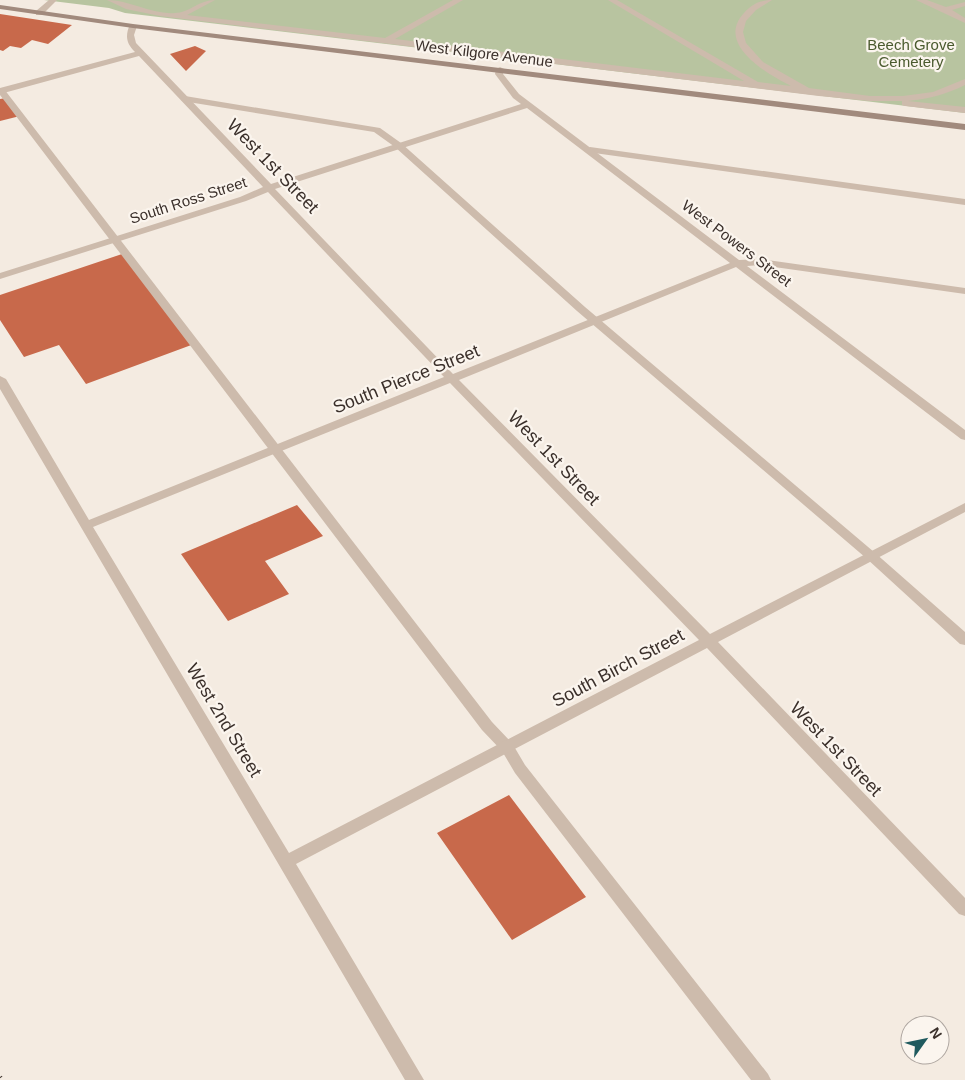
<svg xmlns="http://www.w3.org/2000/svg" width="965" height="1080" viewBox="0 0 965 1080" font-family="Helvetica,sans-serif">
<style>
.green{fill:#b8c4a0}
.building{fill:#c8694b}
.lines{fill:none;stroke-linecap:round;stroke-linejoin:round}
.lane{fill:#cdbbac;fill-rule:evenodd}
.street{fill:#cdbbac;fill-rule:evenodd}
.secondary{fill:#a18a7d;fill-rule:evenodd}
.rail{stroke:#3b302b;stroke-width:4.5;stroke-dasharray:1 4.5;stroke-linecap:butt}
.labels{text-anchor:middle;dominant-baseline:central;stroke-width:4.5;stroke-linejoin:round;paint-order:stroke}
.far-park-label{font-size:15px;fill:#4a5a2e;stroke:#fbf5ee}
.far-street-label{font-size:15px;fill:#3b302b;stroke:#fbf5ee}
.street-label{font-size:18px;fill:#3b302b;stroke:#fbf5ee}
</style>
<rect width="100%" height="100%" fill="#f4ebe1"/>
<path class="green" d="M44,0H965V113L125,13L109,8Z"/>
<path class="building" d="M0,14L72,25L48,44L32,40L21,48L10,46L3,51L0,50Z
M195,46L206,51L186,71L170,54Z
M6,98L20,116L0,121V99Z
M125,253L194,344L86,384L59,345L24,357L0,320V295Z
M297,505L323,536L265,561L289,594L228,621L181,554Z
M509,795L586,897L512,940L437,833Z"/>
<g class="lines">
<path class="lane" d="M49,0H57L42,15H36V11Z
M107,0C130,0 152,15 175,13C189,13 199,0 215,0L187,15L385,38L453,0H463L395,39L744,81L608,0H617L758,82L791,86C767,74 715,44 744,13C752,4 760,0 772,0L756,10L746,21L743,32L746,43L763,62L809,88L870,96H903L933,92L965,79V85C947,94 928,99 908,101L965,107V113L905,106L902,105V101H870L819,96L160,16L126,9Z
M916,0H927L946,7L965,2V6L952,10L965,18V23Z
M0,89H4L492,722L512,743L525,765L768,1074L771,1080H751L515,773L502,751L482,730L0,95Z
M185,96L380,128L401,143L585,307L874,552L965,632V645L960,644L866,558L577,311L395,147L374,132L182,101L181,99Z
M590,147L965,199V205L587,152L586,150Z"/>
<path class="street" d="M130,24L137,26L134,35L136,43L271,184L521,104L513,98L495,74L496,69L500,67L504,69L503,74L519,94L739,260L761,259L965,288V294L761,265L747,266L965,430V440L961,439L736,267L459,380L710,634L965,503V512L718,642L965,898V916L959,914L707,648L296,864L424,1080H405L0,389V376L6,379L89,520L444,377L268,192L246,201L0,279V273L240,197L263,187L139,56L0,94V88L135,52C126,43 125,36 130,24ZM527,108L730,263L453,374L275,189ZM450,383L699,640L289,853L93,527Z"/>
<path class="secondary" d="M0,5L133,24L965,124V130L133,28L0,9Z"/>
<path class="rail" d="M0,1077L2,1080"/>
</g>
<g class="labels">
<g class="far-park-label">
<text x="911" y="44">Beech Grove<tspan x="911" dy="17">Cemetery</tspan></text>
</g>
<g class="far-street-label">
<text transform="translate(484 53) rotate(7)">West Kilgore Avenue</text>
<text transform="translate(188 200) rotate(-18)">South Ross Street</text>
<text transform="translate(737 243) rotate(37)">West Powers Street</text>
</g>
<g class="street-label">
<text transform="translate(273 166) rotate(46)">West 1st Street</text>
<text transform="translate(406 379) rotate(-22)">South Pierce Street</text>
<text transform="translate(554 458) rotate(46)">West 1st Street</text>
<text transform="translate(618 668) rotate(-28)">South Birch Street</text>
<text transform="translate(224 720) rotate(59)">West 2nd Street</text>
<text transform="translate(836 749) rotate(46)">West 1st Street</text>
</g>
</g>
<g transform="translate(925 1040) rotate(57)"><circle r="24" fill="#fbf5ee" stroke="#aea6a0"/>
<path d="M0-4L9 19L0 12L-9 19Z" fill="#1f5a5e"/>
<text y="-8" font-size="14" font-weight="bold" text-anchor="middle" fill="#3b302b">N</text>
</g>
</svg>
